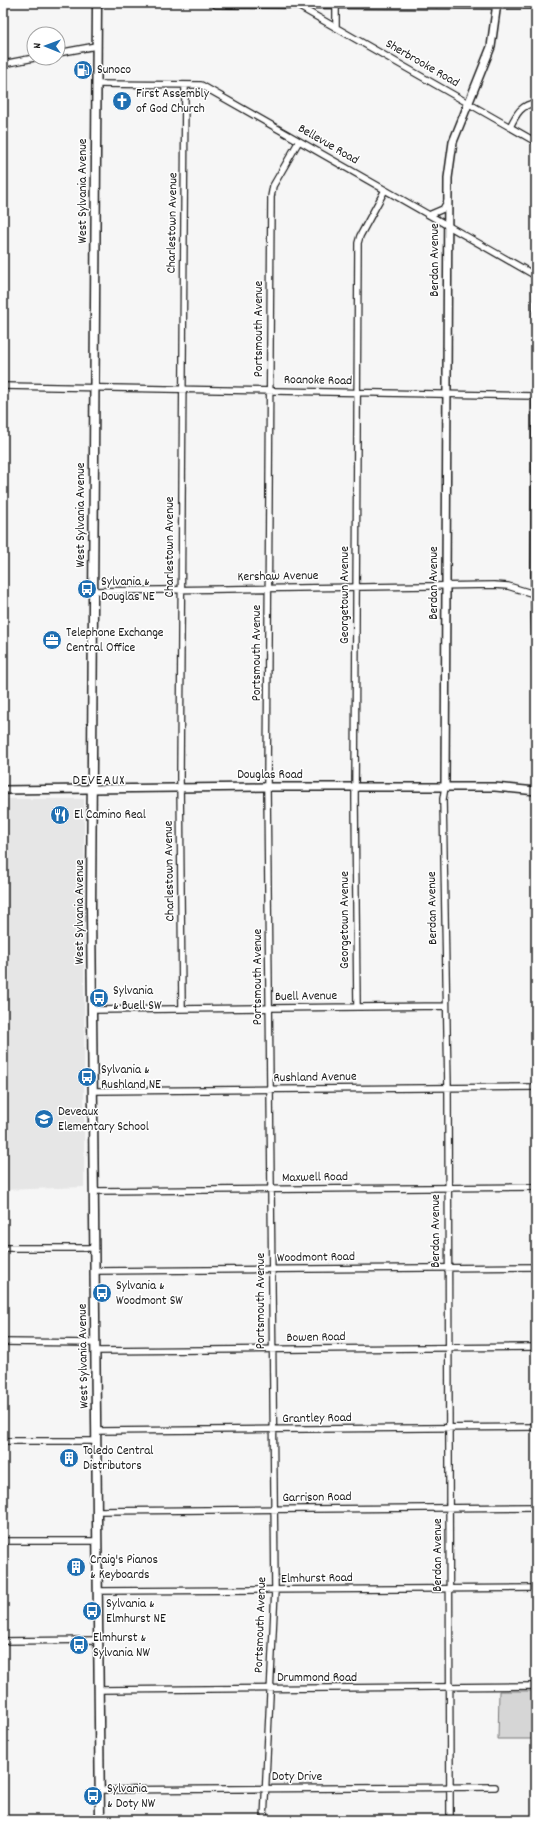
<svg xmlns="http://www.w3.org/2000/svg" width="539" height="1823" viewBox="0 0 539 1823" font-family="Dekko,sans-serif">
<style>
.built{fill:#e6e6e6}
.green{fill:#d6d6d6;stroke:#797979}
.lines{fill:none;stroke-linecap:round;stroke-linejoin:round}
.minor-casing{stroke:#1c1c1c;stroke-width:8}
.tertiary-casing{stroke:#1c1c1c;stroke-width:10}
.secondary-casing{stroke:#1c1c1c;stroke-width:11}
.minor{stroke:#fff;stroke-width:5.5}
.tertiary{stroke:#fff;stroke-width:7}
.secondary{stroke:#fff;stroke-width:8}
.labels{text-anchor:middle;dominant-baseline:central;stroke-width:3;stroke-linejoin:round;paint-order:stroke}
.street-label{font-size:13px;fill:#1c1c1c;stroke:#fff}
.poi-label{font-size:13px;fill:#1c1c1c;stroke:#fff;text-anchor:start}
.neighbourhood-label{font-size:14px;letter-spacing:1px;fill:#1c1c1c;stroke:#fff}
</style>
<rect width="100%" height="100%" fill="#f6f6f6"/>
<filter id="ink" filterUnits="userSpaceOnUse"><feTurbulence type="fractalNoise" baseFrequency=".025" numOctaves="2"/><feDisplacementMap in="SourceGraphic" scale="8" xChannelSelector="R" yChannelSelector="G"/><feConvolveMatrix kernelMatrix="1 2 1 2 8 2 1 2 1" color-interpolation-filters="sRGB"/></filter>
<g filter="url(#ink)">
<path class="built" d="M3,799H84V1187L3,1190Z"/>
<path class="green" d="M499,1691H536V1739H498Z"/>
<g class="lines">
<g class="minor-casing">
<path id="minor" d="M216,5L536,6
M298,6L536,142
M336,28V3
M58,53L96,46
M3,64L34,58
M96,84L201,85L536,276
M510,127C516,115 521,104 536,103
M429,215L443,209L447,202
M536,276L534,599L536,670
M3,386L536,396
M93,591L494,585L508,586L534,594
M445,787L443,799L448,1088L450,1820
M357,1007L355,799L358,243L360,236L385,190
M182,1009L180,776L185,85
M93,1010L446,1006
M94,1091L536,1087
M95,1191L536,1187
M3,1248H95
M96,1271L536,1267
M3,1342L96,1343
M96,1351L536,1347
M97,1431L536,1427
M3,1441H97
M98,1511L536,1507
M3,1541H98
M98,1591L536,1588
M3,1641L99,1640
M99,1690L536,1686
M100,1790L495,1787
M264,1820L275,1590L267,787L271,197L273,186L299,141"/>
</g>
<g class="tertiary-casing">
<path id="tertiary" d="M445,787L448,178L453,142L491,47L497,3
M3,790L267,787H495L536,791"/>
</g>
<g class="secondary-casing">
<path id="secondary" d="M97,3L91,910L100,1820"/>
</g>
<use href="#minor" class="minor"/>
<use href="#tertiary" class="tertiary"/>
<use href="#secondary" class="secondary"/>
</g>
</g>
<defs>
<g id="fuel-disc" transform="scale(1)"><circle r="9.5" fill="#1f6fb2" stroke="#fff"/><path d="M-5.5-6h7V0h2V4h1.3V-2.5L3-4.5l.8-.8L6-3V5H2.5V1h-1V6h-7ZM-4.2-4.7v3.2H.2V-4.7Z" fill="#fff"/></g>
<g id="church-disc" transform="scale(1)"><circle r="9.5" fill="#1f6fb2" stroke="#fff"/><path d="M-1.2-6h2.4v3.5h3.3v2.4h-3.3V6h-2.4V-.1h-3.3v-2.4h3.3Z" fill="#fff"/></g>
<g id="bus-disc" transform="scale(1)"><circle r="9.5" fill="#1f6fb2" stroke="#fff"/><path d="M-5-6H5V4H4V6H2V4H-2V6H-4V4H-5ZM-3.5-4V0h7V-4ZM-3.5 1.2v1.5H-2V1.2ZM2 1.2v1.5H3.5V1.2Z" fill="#fff"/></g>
<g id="office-disc" transform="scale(1)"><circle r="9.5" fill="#1f6fb2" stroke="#fff"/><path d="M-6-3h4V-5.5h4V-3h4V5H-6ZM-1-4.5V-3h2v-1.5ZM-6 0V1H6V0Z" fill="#fff"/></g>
<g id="restaurant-disc" transform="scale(1)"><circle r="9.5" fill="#1f6fb2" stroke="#fff"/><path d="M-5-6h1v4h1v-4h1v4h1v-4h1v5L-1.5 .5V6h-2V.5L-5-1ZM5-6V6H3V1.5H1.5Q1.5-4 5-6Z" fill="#fff"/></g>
<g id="school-disc" transform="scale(1)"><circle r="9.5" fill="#1f6fb2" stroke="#fff"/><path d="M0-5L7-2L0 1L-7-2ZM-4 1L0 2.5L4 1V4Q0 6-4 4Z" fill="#fff"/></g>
<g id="building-disc" transform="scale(1)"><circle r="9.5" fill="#1f6fb2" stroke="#fff"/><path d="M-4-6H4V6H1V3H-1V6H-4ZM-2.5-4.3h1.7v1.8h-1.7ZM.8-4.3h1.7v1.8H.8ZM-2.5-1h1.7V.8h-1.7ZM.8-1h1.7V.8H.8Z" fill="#fff"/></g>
</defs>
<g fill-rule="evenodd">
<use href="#fuel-disc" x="83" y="70"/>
<use href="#church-disc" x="122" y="101"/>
<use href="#bus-disc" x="87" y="589"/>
<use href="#office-disc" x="52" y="640"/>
<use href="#restaurant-disc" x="60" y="815"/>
<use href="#bus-disc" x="99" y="998"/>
<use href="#bus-disc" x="87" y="1077"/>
<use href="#school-disc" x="44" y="1119"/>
<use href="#bus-disc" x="102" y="1293"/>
<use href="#building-disc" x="69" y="1458"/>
<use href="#building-disc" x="76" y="1567"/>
<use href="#bus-disc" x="92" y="1611"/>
<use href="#bus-disc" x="79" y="1645"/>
<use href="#bus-disc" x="93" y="1796"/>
</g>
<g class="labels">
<g class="street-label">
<text transform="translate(422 64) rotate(30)">Sherbrooke Road</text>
<text transform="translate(328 145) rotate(30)">Bellevue Road</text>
<text transform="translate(83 191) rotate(-90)">West Sylvania Avenue</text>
<text transform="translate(173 223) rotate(-89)">Charlestown Avenue</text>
<text transform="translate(435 260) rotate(-90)">Berdan Avenue</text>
<text transform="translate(259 329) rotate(-90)">Portsmouth Avenue</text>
<text transform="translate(318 381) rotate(1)">Roanoke Road</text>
<text transform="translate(81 515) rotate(-90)">West Sylvania Avenue</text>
<text transform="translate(170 547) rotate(-90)">Charlestown Avenue</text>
<text transform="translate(278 577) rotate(-1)">Kershaw Avenue</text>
<text transform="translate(434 583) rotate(-90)">Berdan Avenue</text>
<text transform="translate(345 595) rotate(-90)">Georgetown Avenue</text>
<text transform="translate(257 653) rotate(-90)">Portsmouth Avenue</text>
<text x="270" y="775">Douglas Road</text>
<text transform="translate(170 871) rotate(-91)">Charlestown Avenue</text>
<text transform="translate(433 908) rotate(-91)">Berdan Avenue</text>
<text transform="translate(80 912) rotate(-90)">West Sylvania Avenue</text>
<text transform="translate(345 920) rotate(-90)">Georgetown Avenue</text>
<text transform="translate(258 977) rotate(-90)">Portsmouth Avenue</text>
<text transform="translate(306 997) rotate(-1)">Buell Avenue</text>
<text transform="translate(315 1078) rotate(-1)">Rushland Avenue</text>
<text transform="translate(315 1178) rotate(-1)">Maxwell Road</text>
<text transform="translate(436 1231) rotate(-90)">Berdan Avenue</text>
<text transform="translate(316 1258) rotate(-1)">Woodmont Road</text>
<text transform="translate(261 1301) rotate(-90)">Portsmouth Avenue</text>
<text transform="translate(316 1338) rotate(-1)">Bowen Road</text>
<text transform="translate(84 1356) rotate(-91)">West Sylvania Avenue</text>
<text transform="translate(317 1419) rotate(-1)">Grantley Road</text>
<text transform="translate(317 1498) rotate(-1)">Garrison Road</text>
<text transform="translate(438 1555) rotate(-90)">Berdan Avenue</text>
<text transform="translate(317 1579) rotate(-1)">Elmhurst Road</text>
<text transform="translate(261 1625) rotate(-88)">Portsmouth Avenue</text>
<text x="317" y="1678">Drummond Road</text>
<text x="297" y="1777">Doty Drive</text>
</g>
<g class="poi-label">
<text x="97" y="70">Sunoco</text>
<text x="136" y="94">First Assembly<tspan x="136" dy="15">of God Church</tspan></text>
<text x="101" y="582">Sylvania &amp;<tspan x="101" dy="15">Douglas NE</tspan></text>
<text x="66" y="633">Telephone Exchange<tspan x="66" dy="15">Central Office</tspan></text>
<text x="74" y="815">El Camino Real</text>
<text x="113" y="991">Sylvania<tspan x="113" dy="15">&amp; Buell SW</tspan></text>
<text x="101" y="1070">Sylvania &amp;<tspan x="101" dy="15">Rushland NE</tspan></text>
<text x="58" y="1112">Deveaux<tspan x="58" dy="15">Elementary School</tspan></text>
<text x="116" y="1286">Sylvania &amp;<tspan x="116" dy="15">Woodmont SW</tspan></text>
<text x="83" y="1451">Toledo Central<tspan x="83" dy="15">Distributors</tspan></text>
<text x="90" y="1560">Craig's Pianos<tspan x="90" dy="15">&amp; Keyboards</tspan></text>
<text x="106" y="1604">Sylvania &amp;<tspan x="106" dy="15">Elmhurst NE</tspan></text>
<text x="93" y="1638">Elmhurst &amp;<tspan x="93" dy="15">Sylvania NW</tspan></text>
<text x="107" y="1789">Sylvania<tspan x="107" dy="15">&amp; Doty NW</tspan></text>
</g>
<g class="neighbourhood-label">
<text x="99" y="781">DEVEAUX</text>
</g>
</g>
<rect width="539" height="1823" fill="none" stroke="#fff" stroke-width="16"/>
<rect x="8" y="8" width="523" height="1807" fill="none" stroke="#1c1c1c" stroke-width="1.5" filter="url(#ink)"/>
<g transform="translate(46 46) rotate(271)"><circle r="19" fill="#ffffff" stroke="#a4a4a4"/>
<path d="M0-3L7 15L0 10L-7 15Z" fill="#1f6fb2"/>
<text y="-6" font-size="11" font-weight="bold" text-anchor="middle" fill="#1c1c1c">N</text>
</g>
</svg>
